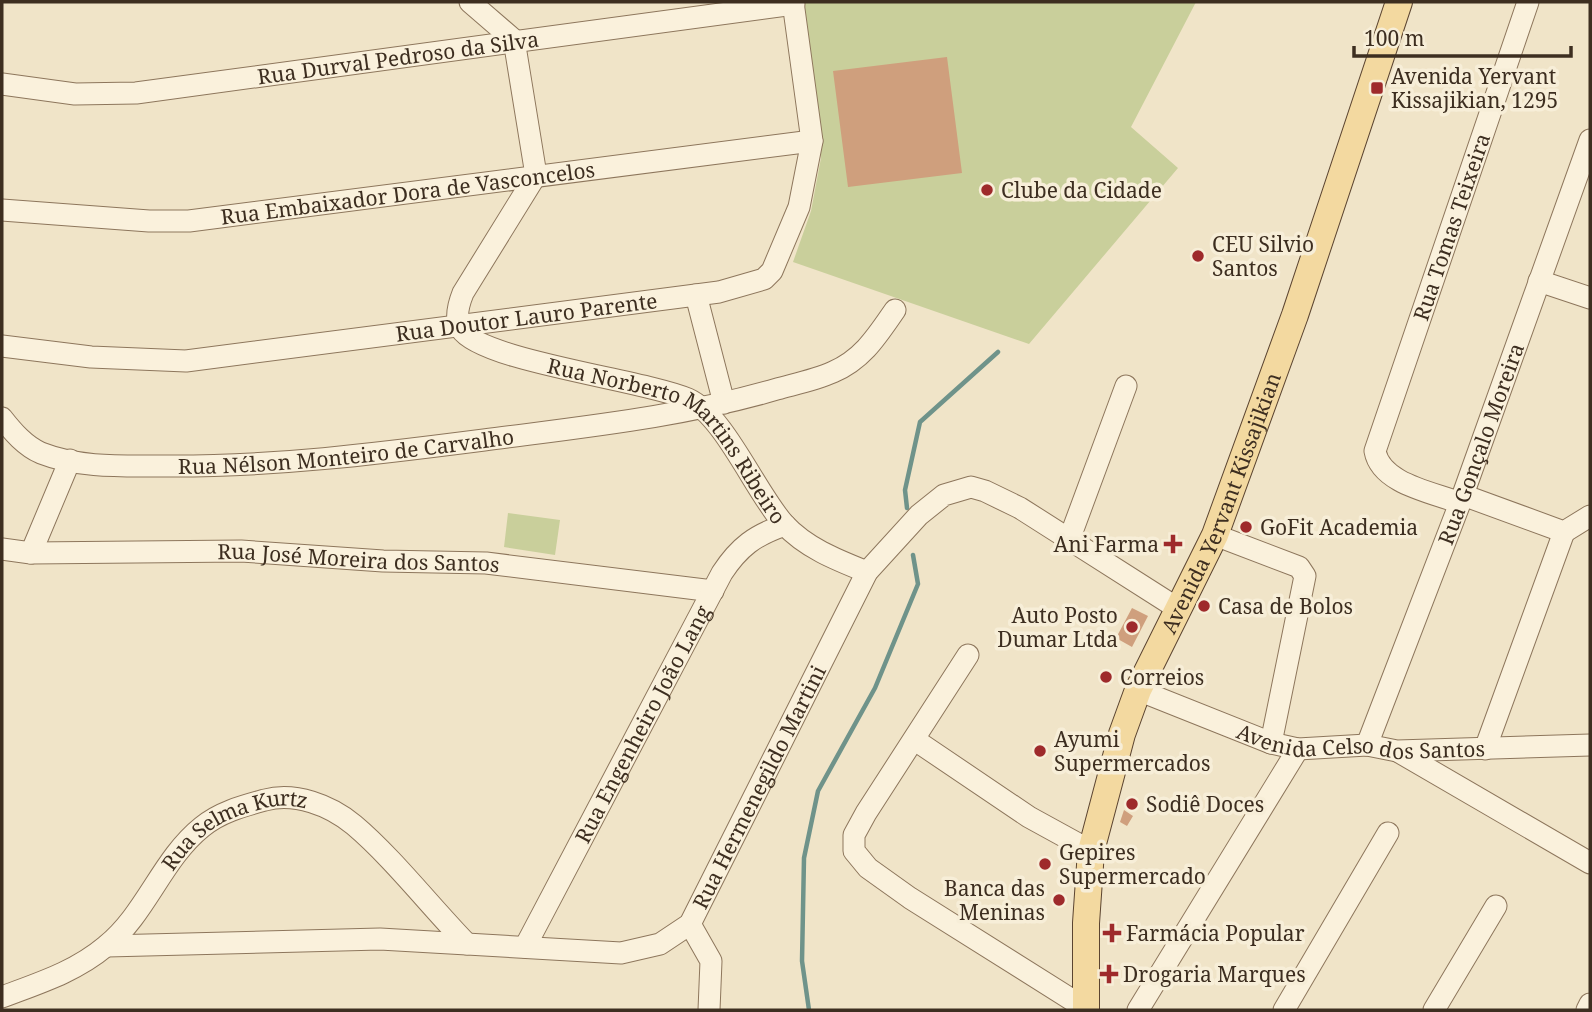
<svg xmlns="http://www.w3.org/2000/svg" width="1592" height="1012" viewBox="0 0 1592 1012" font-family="'Noto Serif',serif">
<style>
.green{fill:#c9cf9b}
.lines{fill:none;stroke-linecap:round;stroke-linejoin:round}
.stream{stroke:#6f938a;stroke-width:4.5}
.building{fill:#cf9f7d}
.minor-casing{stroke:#8d765c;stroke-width:23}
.major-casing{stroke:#5b4430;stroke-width:28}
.minor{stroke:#faf1dc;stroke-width:21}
.major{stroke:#f3d9a0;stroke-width:26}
.poi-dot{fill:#9e2a2b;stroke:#f7eed8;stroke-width:2.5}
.labels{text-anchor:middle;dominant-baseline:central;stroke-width:7;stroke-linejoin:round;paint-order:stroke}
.street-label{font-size:21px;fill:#3d2e20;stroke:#f7eed8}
.poi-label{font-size:21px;fill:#3d2e20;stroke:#f7eed8;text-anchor:start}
</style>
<rect width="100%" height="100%" fill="#f0e4c8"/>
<path class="green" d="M800,2H1196L1131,127L1178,168L1029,344L793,262L811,211L821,158Z
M508,513L560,520L555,555L504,547Z"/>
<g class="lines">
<path class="stream" d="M907,508L905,490L920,422L998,352
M809,1010L802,961L804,858L818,791L875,688L918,584L913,555"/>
</g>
<path class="building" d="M947,57L962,173L848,187L833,71Z
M1132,608L1148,616L1132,647L1116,638Z
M1124,810L1133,816L1127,826L1120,822Z"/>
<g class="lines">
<g class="minor-casing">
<g id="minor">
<path id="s1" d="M470,2L514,40L536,175L463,293C459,303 454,318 461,329C481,361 644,380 688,399C724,415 756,493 784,524C806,548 837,560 867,572"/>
<path id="s2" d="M2,84L75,94L136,93L794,4"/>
<path id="s3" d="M2,210L149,221H189L812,141"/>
<path d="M1539,281L1590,298"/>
<path d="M696,295L724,403"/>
<path id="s4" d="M2,346L91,357L186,361L719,292L764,279L772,271L799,207L812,141L793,2"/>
<path id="s5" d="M2,418C13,432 25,446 41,453C79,468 122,466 162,466C273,467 375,454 484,440C582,427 682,417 777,389C795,384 815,380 833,372C863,359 877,336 895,310"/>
<path d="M1463,495L1564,532L1590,516"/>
<path id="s6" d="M1460,503C1432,492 1381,484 1375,451L1528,2"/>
<path d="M1215,535L1299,567L1305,576L1271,743"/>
<path d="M1069,540L1126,386"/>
<path id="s7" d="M2,549L31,553L241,551L383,561L486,563L713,591"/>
<path d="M31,553L70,460"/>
<path d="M968,655L866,813L854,835V851L868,868L910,898L1088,1010"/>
<path id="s8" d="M1138,690L1271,743L1298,749L1367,745L1397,751L1590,745"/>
<path d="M915,740L1029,817L1091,851"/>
<path id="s9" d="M1367,745L1460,503L1590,140"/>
<path d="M1485,749L1564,532"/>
<path d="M1399,752L1590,863"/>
<path d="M690,924L711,961L709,1010"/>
<path id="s10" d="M107,946L380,939L621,953L660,944L690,924L867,572L919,515L944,495L971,487L985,491L1020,508L1177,608"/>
<path id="s11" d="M525,947L722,573C739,547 755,535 785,525"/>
<path id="s12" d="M2,997C39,983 75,972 106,946C146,914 162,859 202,827C220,812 243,806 265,800C295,792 330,805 354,825C392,857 431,907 467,944"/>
<path d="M1138,1010L1298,749"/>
<path d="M1284,1010L1388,833"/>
<path d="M1434,1010L1496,906"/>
<path d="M1587,1010L1590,1004"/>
</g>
</g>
<g class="major-casing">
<g id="major">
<path id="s13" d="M1086,1010V923L1091,851L1122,734L1138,690L1215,535L1295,315L1399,2"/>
</g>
</g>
<use href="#minor" class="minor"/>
<use href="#major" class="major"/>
</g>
<g class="poi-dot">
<rect x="1370" y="81" width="14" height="14" rx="3.5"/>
<circle cx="987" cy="190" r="7"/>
<circle cx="1198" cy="256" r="7"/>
<circle cx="1246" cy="527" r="7"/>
<path d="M1169.5 533.5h7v7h7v7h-7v7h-7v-7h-7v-7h7z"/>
<circle cx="1204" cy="606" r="7"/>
<circle cx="1132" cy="627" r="7"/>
<circle cx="1106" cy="677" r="7"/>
<circle cx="1040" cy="751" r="7"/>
<circle cx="1132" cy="804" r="7"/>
<circle cx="1045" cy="864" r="7"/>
<circle cx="1059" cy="900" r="7"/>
<path d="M1108.5 922.5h7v7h7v7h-7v7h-7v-7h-7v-7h7z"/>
<path d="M1105.5 963.5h7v7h7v7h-7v7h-7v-7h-7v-7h7z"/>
</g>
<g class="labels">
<g class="street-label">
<text stroke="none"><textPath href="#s2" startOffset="399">Rua Durval Pedroso da Silva</textPath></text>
<text stroke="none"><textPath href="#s3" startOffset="408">Rua Embaixador Dora de Vasconcelos</textPath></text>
<text stroke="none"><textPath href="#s6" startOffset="341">Rua Tomas Teixeira</textPath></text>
<text stroke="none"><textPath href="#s4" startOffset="528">Rua Doutor Lauro Parente</textPath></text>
<text stroke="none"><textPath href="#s9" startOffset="322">Rua Gonçalo Moreira</textPath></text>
<text stroke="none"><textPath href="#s1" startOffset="616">Rua Norberto Martins Ribeiro</textPath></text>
<text stroke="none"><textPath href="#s5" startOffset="360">Rua Nélson Monteiro de Carvalho</textPath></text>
<text stroke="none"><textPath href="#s13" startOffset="532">Avenida Yervant Kissajikian</textPath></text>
<text stroke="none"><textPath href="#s7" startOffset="357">Rua José Moreira dos Santos</textPath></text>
<text stroke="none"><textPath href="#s11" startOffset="252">Rua Engenheiro João Lang</textPath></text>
<text stroke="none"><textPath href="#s8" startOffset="233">Avenida Celso dos Santos</textPath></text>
<text stroke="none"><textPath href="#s10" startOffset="744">Rua Hermenegildo Martini</textPath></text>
<text stroke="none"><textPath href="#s12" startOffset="299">Rua Selma Kurtz</textPath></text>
</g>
<g class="poi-label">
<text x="1391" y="76">Avenida Yervant<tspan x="1391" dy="24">Kissajikian, 1295</tspan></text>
<text x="1001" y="190">Clube da Cidade</text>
<text x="1212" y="244">CEU Silvio<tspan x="1212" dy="24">Santos</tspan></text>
<text x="1260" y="527">GoFit Academia</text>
<text x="1159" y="544" text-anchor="end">Ani Farma</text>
<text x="1218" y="606">Casa de Bolos</text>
<text x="1118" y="615" text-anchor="end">Auto Posto<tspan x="1118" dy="24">Dumar Ltda</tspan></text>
<text x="1120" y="677">Correios</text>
<text x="1054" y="739">Ayumi<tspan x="1054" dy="24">Supermercados</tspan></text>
<text x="1146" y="804">Sodiê Doces</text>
<text x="1059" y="852">Gepires<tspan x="1059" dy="24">Supermercado</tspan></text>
<text x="1045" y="888" text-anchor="end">Banca das<tspan x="1045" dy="24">Meninas</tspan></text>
<text x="1126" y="933">Farmácia Popular</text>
<text x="1123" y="974">Drogaria Marques</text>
</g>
</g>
<rect width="1592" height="1012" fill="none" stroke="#3d2e20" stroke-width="7"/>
<path d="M1354 46v10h217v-10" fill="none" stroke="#3d2e20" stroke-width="3.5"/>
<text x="1364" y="46" font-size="21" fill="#3d2e20" stroke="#f7eed8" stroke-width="5" paint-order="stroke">100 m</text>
</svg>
